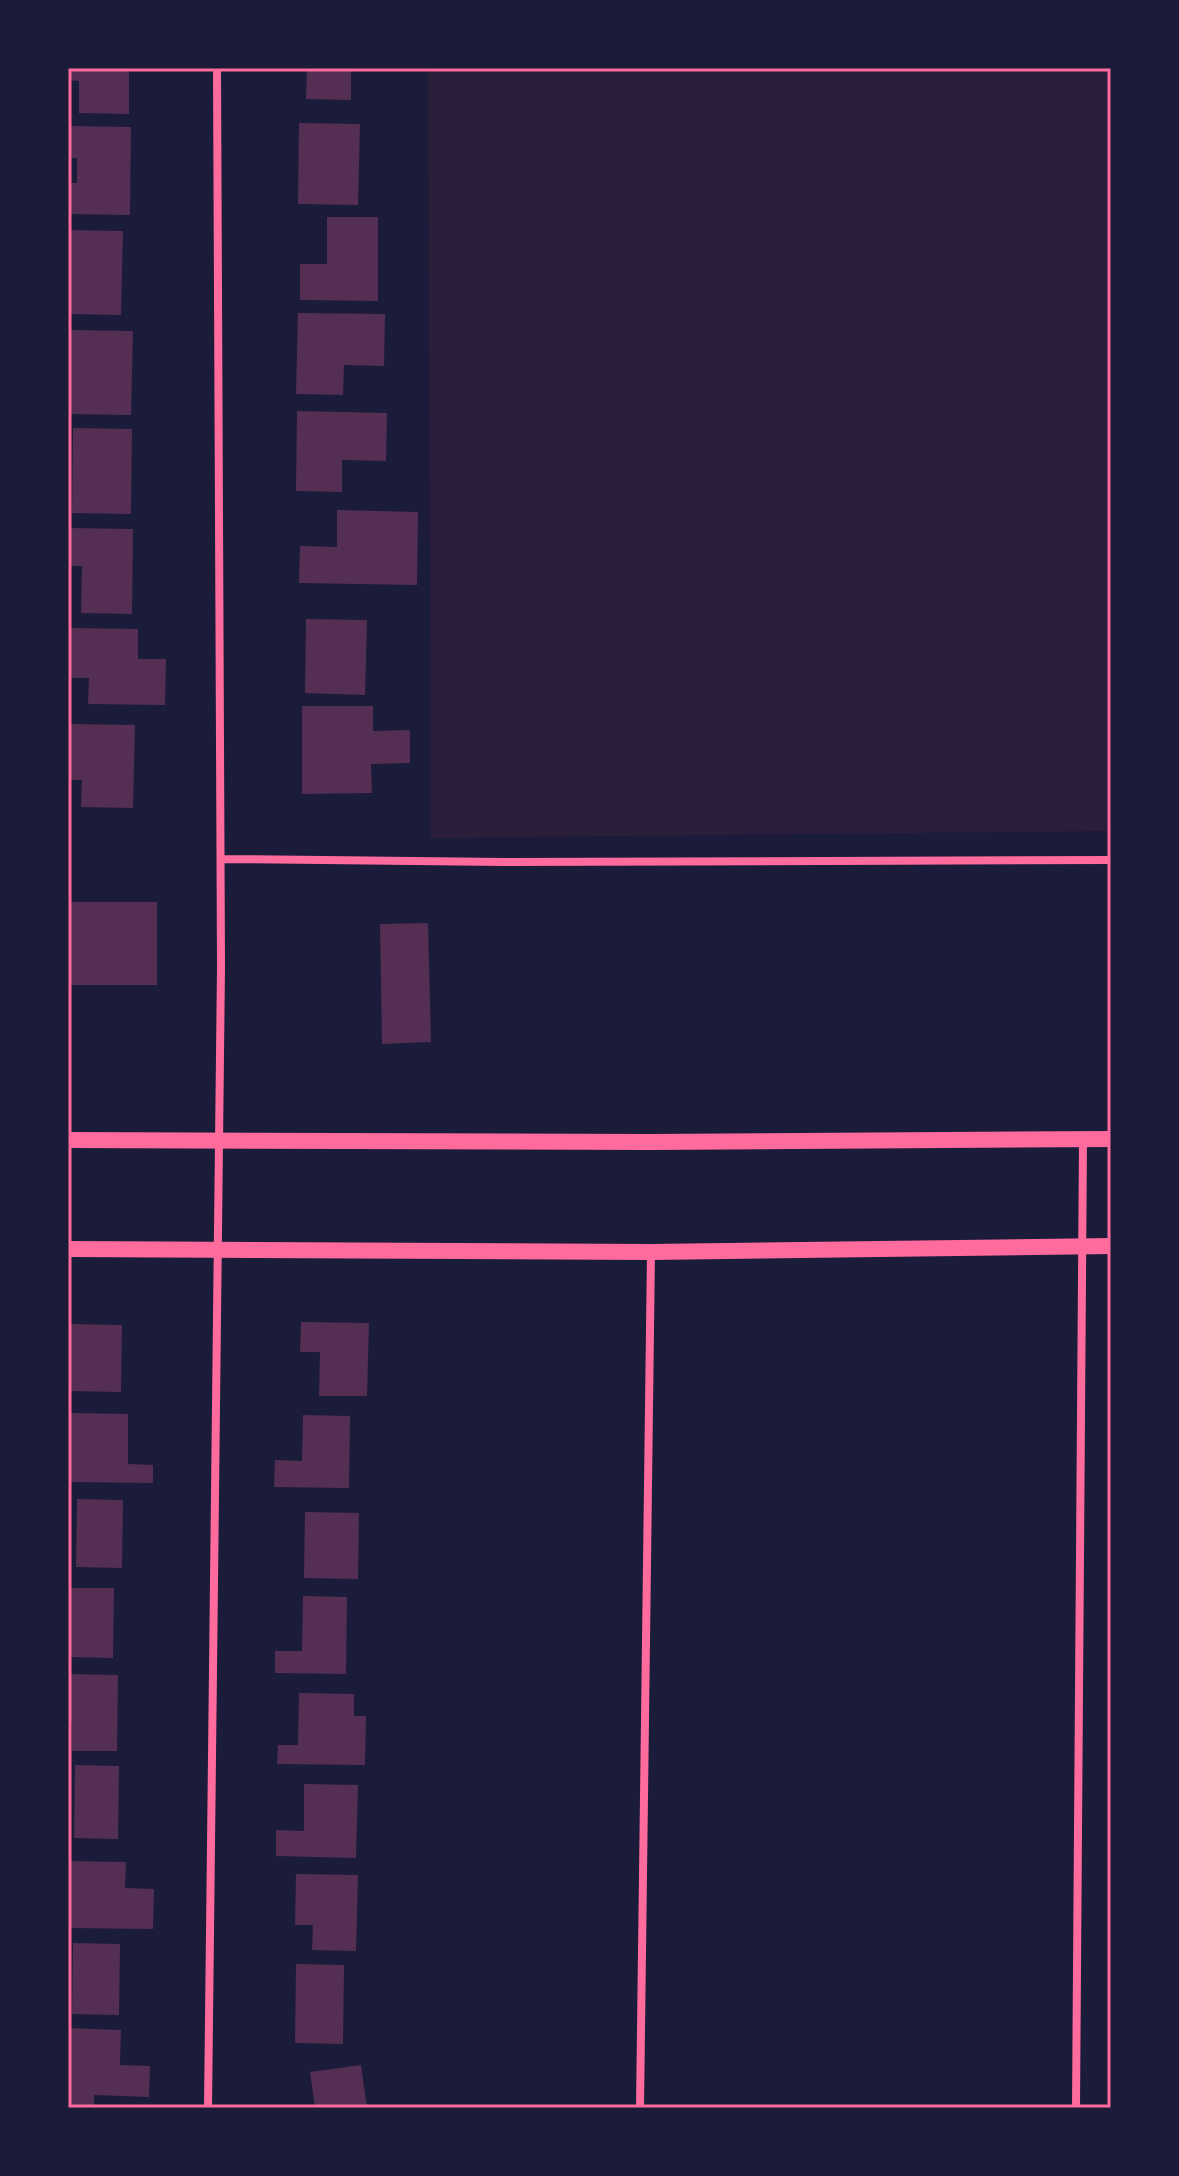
<svg xmlns="http://www.w3.org/2000/svg" width="1179" height="2176" viewBox="0 0 1179 2176" font-family="'Source Serif 4',serif">
<style>
.green{fill:#2a1e3b}
.building{fill:#542f53}
.lines{fill:none;stroke-linecap:round;stroke-linejoin:round}
.minor{stroke:#ff6b9d;stroke-width:8}
.secondary{stroke:#ff6b9d;stroke-width:16}
.neatline{fill:none;stroke:#ff6b9d;stroke-width:3}
</style>
<rect width="100%" height="100%" fill="#1b1b3a"/>
<path class="green" d="M428,68H1111V831L431,838Z"/>
<path class="building" d="M68,68H129V114L79,113V81L68,80Z
M307,68H351V100L306,99Z
M299,123L360,124L358,205L298,204Z
M68,126L131,127L130,215L68,214V183H77V158H68Z
M327,217H378V301L300,300V264H327Z
M68,230L123,231L121,315L68,314Z
M298,313L385,314L384,366L344,365L343,395L296,394Z
M68,330L133,331L131,415L68,414Z
M297,411L387,413L386,461L342,460V492L296,491Z
M73,428L132,429L131,514L72,513Z
M337,510L418,512L417,585L299,583L300,546L337,547Z
M68,528L133,529L132,614L81,613L82,566H68Z
M306,619L367,620L365,695L305,693Z
M68,628L138,629V659H166L165,705L88,704L89,678H68Z
M302,706H373V731L410,730V763L371,764L372,793L302,794Z
M68,724L135,725L133,808L81,807L82,780H68Z
M68,902H157V985H68Z
M428,923L431,1042L382,1044L380,924Z
M301,1322L369,1323L367,1396H319L320,1352H300Z
M69,1324L122,1325L121,1392L68,1391Z
M70,1413L128,1414V1464L153,1465V1483L68,1482Z
M303,1415L350,1416L349,1488L274,1487L275,1460L302,1461Z
M77,1499L123,1500L122,1568L76,1567Z
M305,1512L359,1513L358,1579L304,1578Z
M70,1588H114L113,1658L69,1657Z
M303,1596L347,1597L346,1674L275,1673V1651H302Z
M68,1674L118,1675L117,1751H72V1722H68Z
M299,1693L354,1694V1716H366L365,1765L277,1764L278,1745H298Z
M75,1765L119,1766L118,1839L74,1838Z
M304,1784L358,1785L356,1858L276,1856V1830L304,1831Z
M68,1861L126,1862L125,1888L154,1889L153,1929L68,1928Z
M296,1874L358,1875L356,1951L312,1950L313,1925H295Z
M73,1943L120,1944L119,2015L72,2014Z
M296,1964L344,1965L343,2044L295,2043Z
M68,2028L121,2030L120,2065L150,2066L149,2097L94,2095V2108H68Z
M361,2065L367,2108H315L310,2072Z"/>
<g class="lines">
<path class="minor" d="M221,859L504,862L1111,860
M208,2108L221,967L217,68
M640,2108L651,1252
M1076,2108L1083,1139"/>
<path class="secondary" d="M68,1140L649,1142L1111,1139
M68,1249L651,1252L1111,1246"/>
</g>
<rect width="1179" height="2176" fill="none" stroke="#1b1b3a" stroke-width="140"/>
<rect x="70" y="70" width="1039" height="2036" class="neatline"/>
</svg>
